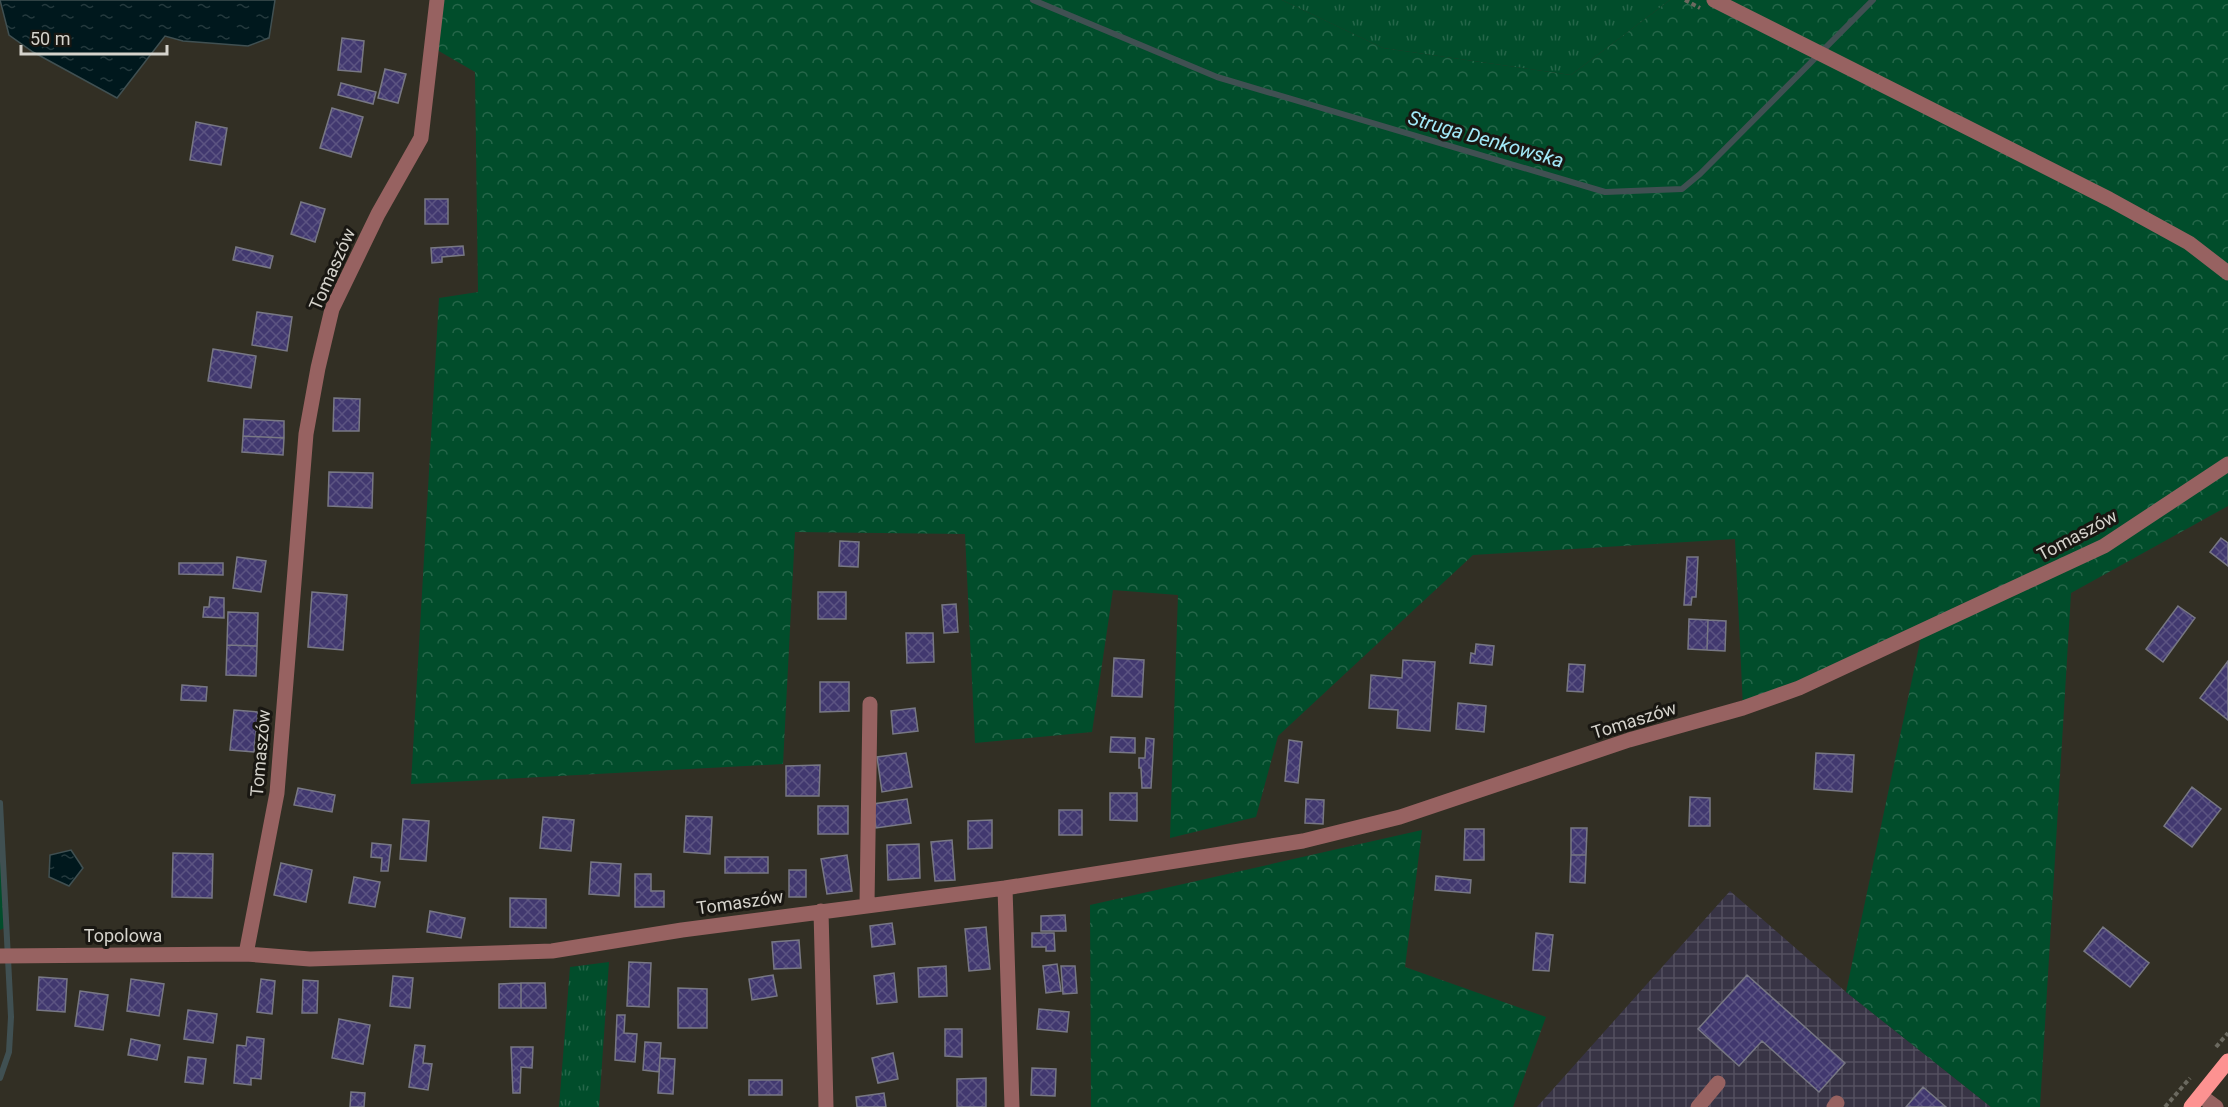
<svg xmlns="http://www.w3.org/2000/svg" width="2228" height="1107" viewBox="0 0 2228 1107" font-family="Roboto,sans-serif">
<style>
.industrial{fill:url(#industrial-grid)}
.grass{fill:url(#grass-tufts)}
.forest{fill:url(#forest-crowns)}
.water{fill:url(#water-ripples);stroke:#405052;stroke-width:1.5}
.lines{fill:none;stroke-linecap:round;stroke-linejoin:round}
.stream{stroke:#405052;stroke-width:6}
.building{fill:url(#building-cross-hatch);stroke:#787884;stroke-width:1.5}
.path{stroke:#6b695f;stroke-width:4;stroke-dasharray:4.5 3;stroke-linecap:butt}
.minor{stroke:#976261;stroke-width:15}
.major{stroke:#fd9291;stroke-width:15}
.labels{text-anchor:middle;dominant-baseline:central;stroke-width:6;stroke-linejoin:round;paint-order:stroke}
.street-label{font-size:18px;fill:#d5d3cc;stroke:#191712}
.water-label{font-size:20px;font-style:italic;fill:#a2e9f8;stroke:#191712}
</style>
<defs>
<pattern id="industrial-grid" width="8" height="8" patternUnits="userSpaceOnUse" patternTransform="scale(1.5)"><rect width="8" height="8" fill="#383445"/><path d="M0 4h8M4 0v8" fill="none" stroke="#54505f"/></pattern>
<pattern id="grass-tufts" width="24" height="20" patternUnits="userSpaceOnUse" patternTransform="scale(1.5)"><rect width="24" height="20" fill="#014d2b"/><path d="M3 7l-1-3M5 7V3M7 7l1-3M15 17l-1-3M17 17v-4M19 17l1-3" fill="none" stroke="#256649"/></pattern>
<pattern id="forest-crowns" width="20" height="18" patternUnits="userSpaceOnUse" patternTransform="scale(1.5)"><rect width="20" height="18" fill="#014d2b"/><path d="M2 6a3 3 0 1 1 6 0M12 15a3 3 0 1 1 6 0" fill="none" stroke="#256649"/></pattern>
<pattern id="water-ripples" width="26" height="14" patternUnits="userSpaceOnUse" patternTransform="scale(1.5)"><rect width="26" height="14" fill="#00181d"/><path d="M2 4q2-2 4 0t4 0M15 11q2-2 4 0t4 0" fill="none" stroke="#24393d"/></pattern>
<pattern id="building-cross-hatch" width="8" height="8" patternUnits="userSpaceOnUse" patternTransform="scale(1.5)"><rect width="8" height="8" fill="#41386f"/><path d="M0 0l8 8M0 8l8-8" fill="none" stroke="#5c5482"/></pattern>
</defs>
<rect width="100%" height="100%" fill="#322f24"/>
<path class="industrial" d="M1730,891L1846,992L1991,1107H1537Z"/>
<path class="grass" d="M1282,0H1670L1571,75L1383,48Z
M0,803L8,926L0,930Z
M609,962L599,1107H559L570,967Z"/>
<path class="forest" d="M437,0H1282L1383,48L1571,75L1670,0H2228V506L2071,593L2040,1107H1991L1846,992L1922,632L1743,708L1735,539L1473,555L1278,736L1256,817L1170,838L1178,595L1113,590L1092,732L975,743L965,534L795,532L783,764L411,784L439,298L478,292L475,72L432,47Z
M1422,830L1405,967L1546,1017L1513,1107H1091L1090,905Z"/>
<path class="water" d="M0,0H275L269,38L248,46L183,41L165,36L117,98L33,52L9,35Z
M71,850L83,868L69,886L49,877L50,855Z"/>
<g class="lines">
<path class="stream" d="M1033,0L1217,77L1605,192L1682,189L1700,174L1873,0
M0,803L11,1017L9,1052L0,1078"/>
</g>
<path class="building" d="M342,38L364,41L361,72L338,70Z
M385,69L406,74L398,103L378,98Z
M341,83L376,92L373,104L338,95Z
M332,108L363,117L351,157L320,148Z
M196,122L227,128L221,165L190,160Z
M425,199H448V224H425Z
M301,202L325,209L315,242L291,234Z
M463,246L464,255L442,257V262L432,263L431,248Z
M236,247L273,256L270,268L233,260Z
M257,312L292,317L287,351L252,345Z
M213,349L256,356L251,388L208,381Z
M334,398L360,399L359,431H333Z
M244,419L284,421V438L243,436Z
M243,436L284,438L283,455L242,452Z
M329,472L373,473L372,508L328,506Z
M2221,538L2228,543V566L2210,552Z
M840,541L859,542L858,567L839,566Z
M237,557L266,561L261,592L233,588Z
M1687,557H1698L1696,597H1692L1691,605H1684Z
M179,563H223V575L179,574Z
M312,592L347,595L343,650L308,647Z
M818,592H846V619H818Z
M210,597L224,598V618L203,617L204,607H209Z
M956,604L958,632L944,633L942,605Z
M2178,606L2195,618L2163,662L2146,649Z
M228,612L258,613L257,646L227,645Z
M1689,619L1708,620L1707,650L1688,649Z
M1708,620L1726,621L1725,651L1707,650Z
M906,633H933L934,662L907,663Z
M1476,644L1494,646L1492,665L1470,663L1471,653L1475,654Z
M227,645L257,646L256,676L226,675Z
M1114,658L1144,660L1142,697L1112,696Z
M1403,660L1435,662L1430,731L1397,728L1398,710L1369,708L1371,675L1402,678Z
M2228,661V720L2200,698Z
M1569,664L1585,665L1583,692L1567,691Z
M820,682H849V711L820,712Z
M182,685L207,687L206,701L181,700Z
M1458,703L1486,706L1484,732L1456,729Z
M915,708L918,731L893,734L891,711Z
M234,710L258,712L254,752L230,750Z
M1111,737L1135,738V753L1110,752Z
M1146,738L1154,739L1151,788H1142L1141,768H1139V758H1145Z
M1289,740L1302,742L1298,783L1285,781Z
M906,753L912,787L882,792L877,757Z
M1816,753L1854,755L1852,792L1814,789Z
M820,765L819,796H786V766Z
M2192,787L2221,809L2192,847L2164,826Z
M298,788L335,795L332,812L294,805Z
M1110,793H1137V821L1110,820Z
M1690,797L1710,798V826H1689Z
M907,799L911,823L876,828L873,804Z
M1306,799L1324,800L1323,824L1305,823Z
M818,806H848V834H818Z
M1059,810H1082V835H1059Z
M686,816L712,817L710,854L684,852Z
M543,817L574,820L571,851L540,848Z
M403,819L429,821L426,861L400,859Z
M992,820V848L968,849V821Z
M1571,828H1587L1586,855H1571Z
M1465,829H1484V860H1464Z
M952,840L955,880L935,881L931,842Z
M372,843L391,845L388,871H381L382,858L371,857Z
M919,844L920,878L888,880L887,845Z
M173,853L213,854L212,898L172,897Z
M847,855L852,891L827,894L821,859Z
M1571,855H1586L1585,883L1570,882Z
M725,857H768V873H725Z
M591,862L621,864L619,896L589,894Z
M281,863L312,870L306,902L274,895Z
M789,870H806V897H789Z
M635,874H651V891H664V907H635Z
M1436,876L1471,880L1470,893L1435,890Z
M354,877L380,882L375,907L349,903Z
M510,898L546,899V928L510,927Z
M430,911L465,918L461,938L427,932Z
M1065,915L1066,931H1041V916Z
M892,923L895,944L872,947L870,926Z
M986,927L990,969L969,971L965,929Z
M2103,927L2149,963L2130,987L2084,951Z
M1032,933H1054L1055,951H1046V947H1032Z
M1536,933L1553,935L1549,971L1533,970Z
M799,940L801,968L774,969L772,942Z
M629,962L651,963L649,1007L627,1006Z
M1057,964L1061,991L1046,993L1043,966Z
M946,966L947,996L919,997L918,968Z
M1061,966H1075L1077,993L1063,994Z
M894,973L897,1002L877,1004L874,976Z
M773,975L777,996L752,1000L749,979Z
M1747,975L1845,1063L1819,1092L1762,1041L1739,1066L1698,1029Z
M393,976L413,978L410,1008L390,1006Z
M39,977L67,979L65,1012L37,1010Z
M131,979L164,984L159,1016L127,1011Z
M261,979L275,981L272,1014L257,1012Z
M303,980L318,981L317,1013H302Z
M521,983V1008H499V984Z
M521,983H545L546,1008H521Z
M678,988L707,989V1028H678Z
M80,991L108,995L103,1030L75,1026Z
M1039,1009L1069,1012L1067,1032L1037,1029Z
M188,1010L217,1014L213,1043L184,1039Z
M617,1015H625L624,1033L637,1034L635,1062L615,1060Z
M339,1019L370,1025L363,1064L332,1058Z
M945,1029H962V1057L945,1056Z
M247,1037L264,1039L261,1079L251,1078V1085L234,1083L237,1045L246,1046Z
M131,1039L160,1045L157,1060L128,1055Z
M645,1042L661,1043L659,1072L643,1070Z
M415,1045L425,1046L423,1063L432,1064L428,1090L409,1087Z
M511,1047H533L532,1068L521,1067L520,1093H513Z
M893,1053L898,1079L878,1083L872,1058Z
M188,1057L206,1059L203,1084L185,1082Z
M660,1058L675,1059L673,1094L658,1093Z
M1032,1068L1056,1069L1055,1096L1031,1095Z
M986,1078V1107H957V1079Z
M749,1080H782V1095H749Z
M1923,1087L1946,1107H1906Z
M351,1092L365,1093L364,1107H350Z
M884,1093L886,1107H857L856,1097Z"/>
<g class="lines">
<path class="path" d="M1685,0L1700,8
M2216,1047L2228,1033
M2165,1107L2190,1078"/>
<path class="minor" d="M1714,0L2109,199L2189,243L2228,273
M867,905L870,704
M821,911L826,1107
M246,954L277,793L306,434L318,368L332,309L378,214L421,138L437,0
M0,956L246,954L310,959L552,951L682,930L1005,888
M2201,1096L2216,1107
M1012,1107L1005,888L1303,841L1400,817L1629,740L1743,708L1799,688L2104,546L2228,464
M1698,1107L1718,1083
M1834,1107L1837,1103"/>
<path class="major" d="M2191,1107L2228,1061"/>
</g>
<g class="labels">
<g class="street-label">
<text transform="translate(332 269) rotate(-66)">Tomaszów</text>
<text transform="translate(2077 535) rotate(-28)">Tomaszów</text>
<text transform="translate(1634 720) rotate(-17)">Tomaszów</text>
<text transform="translate(260 753) rotate(-85)">Tomaszów</text>
<text transform="translate(740 902) rotate(-8)">Tomaszów</text>
<text x="123" y="935">Topolowa</text>
</g>
<g class="water-label">
<text transform="translate(1486 139) rotate(16)">Struga Denkowska</text>
</g>
</g>
<path d="M21 45v9h146v-9" fill="none" stroke="#d5d3cc" stroke-width="3"/>
<text x="30" y="45" font-size="18" fill="#d5d3cc" stroke="#191712" stroke-width="4.5" paint-order="stroke">50 m</text>
</svg>
